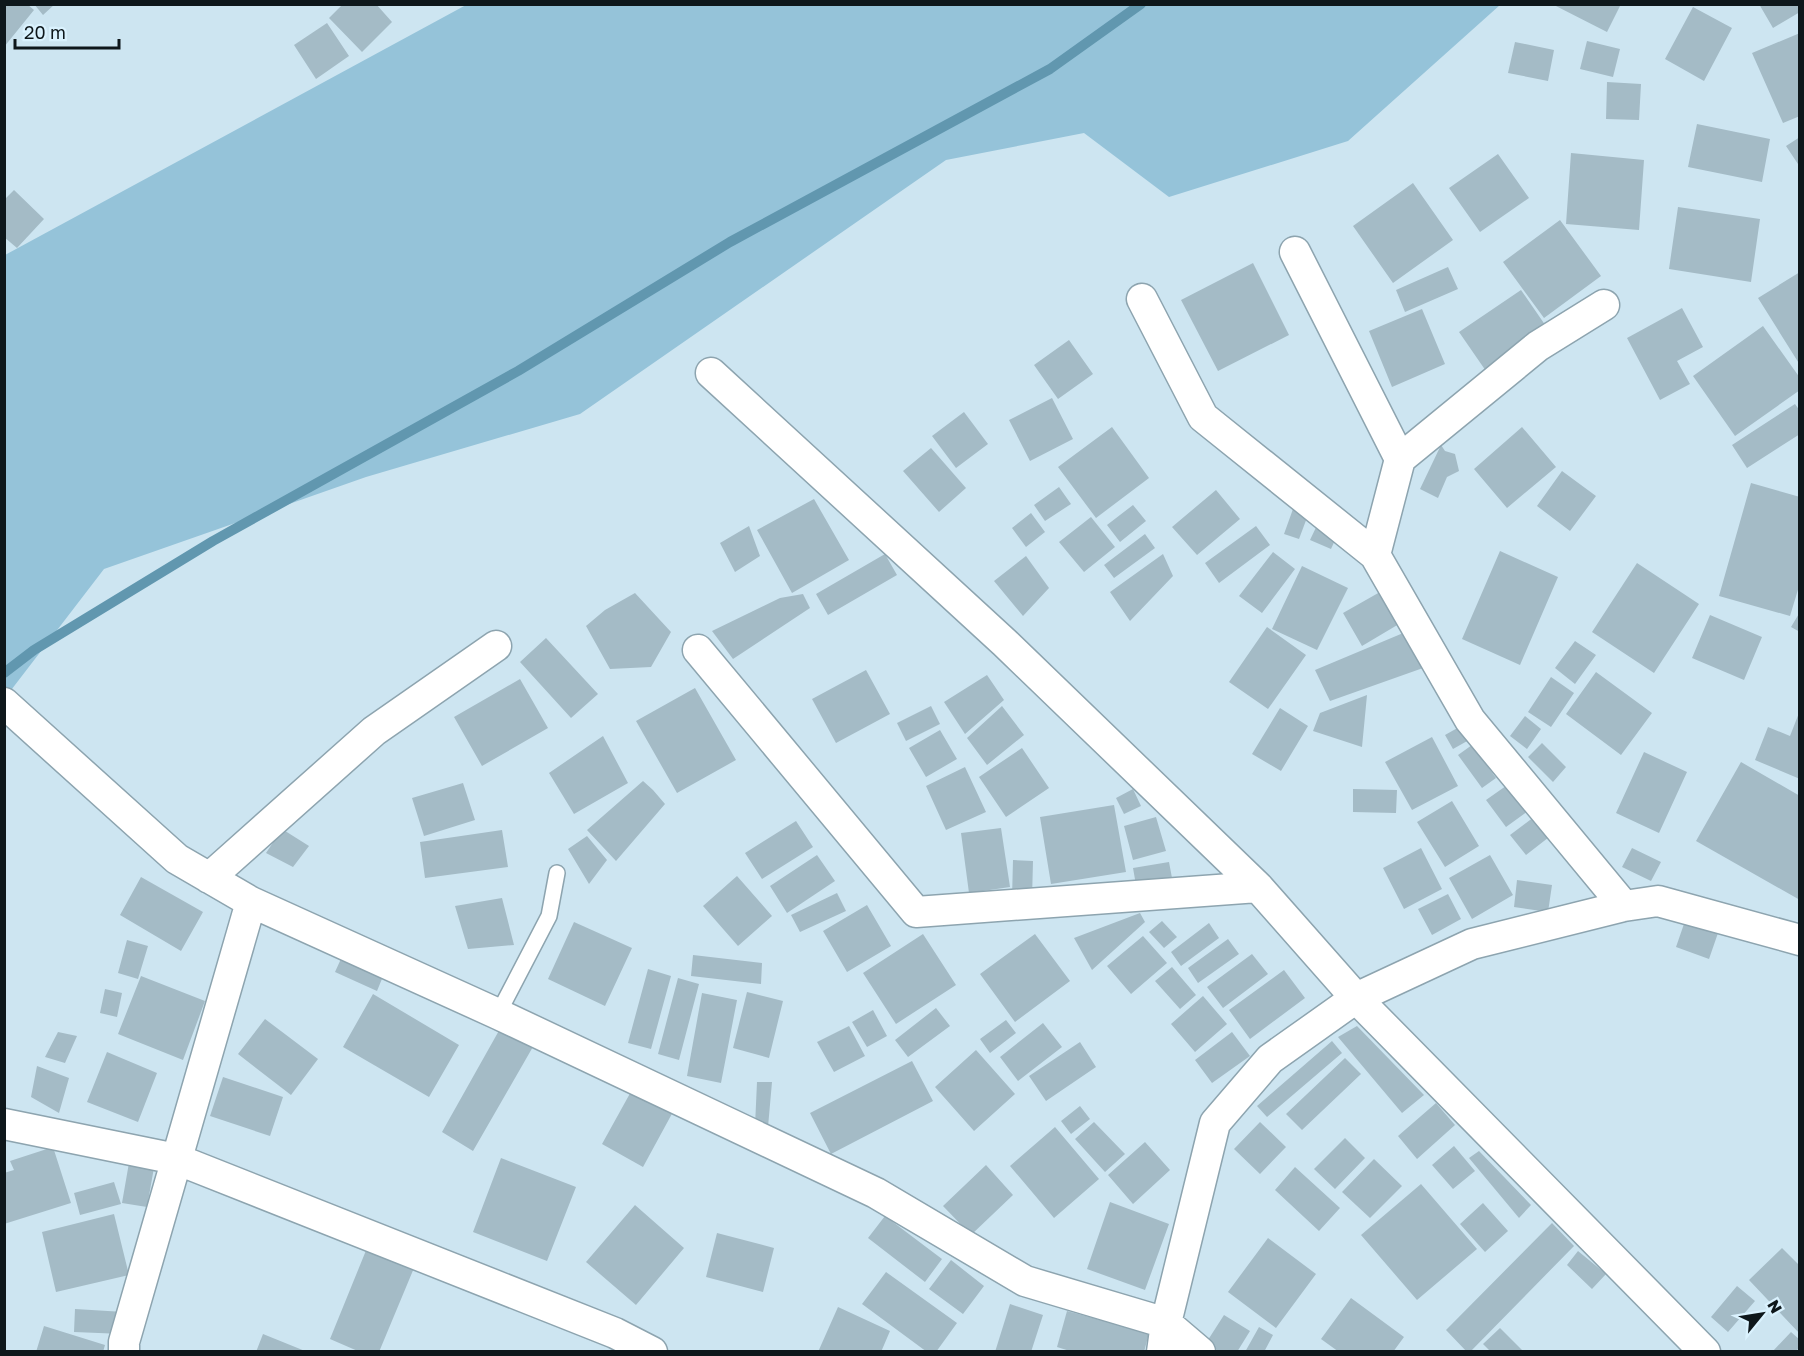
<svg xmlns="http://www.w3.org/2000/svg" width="1804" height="1356" viewBox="0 0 1804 1356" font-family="'Golos Text',sans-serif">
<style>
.green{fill:#95c3d9}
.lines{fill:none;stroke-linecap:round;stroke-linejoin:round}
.stream{stroke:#6197af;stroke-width:10}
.building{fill:#a4bbc6}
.lane-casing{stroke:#8da4af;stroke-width:18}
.street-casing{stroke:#8da4af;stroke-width:33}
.lane{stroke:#fff;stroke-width:15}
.street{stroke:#fff;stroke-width:30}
</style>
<rect width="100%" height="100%" fill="#cde5f1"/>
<path class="green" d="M466,5H1500L1348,141L1169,197L1084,133L946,160L580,414L366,477L104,569L5,698V255Z"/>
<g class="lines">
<path class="stream" d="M4,673L34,650L213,541L518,371L730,242L1050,69L1141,4"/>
</g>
<path class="building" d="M4,4H27L34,10L4,47Z
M34,4H55L43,15Z
M343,4H376L392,22L362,52L329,18Z
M1552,4H1621L1607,32Z
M1759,4H1800V12L1773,28Z
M1693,7L1732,28L1704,81L1665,59Z
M327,23L349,56L316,79L294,45Z
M1800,33V116L1783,123L1752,53Z
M1587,41L1620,49L1613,77L1580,69Z
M1515,42L1554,50L1548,81L1508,73Z
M1607,82L1641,84L1639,120L1606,119Z
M1697,124L1770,139L1762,182L1688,167Z
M1800,137V167L1786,146Z
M1571,153L1644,160L1639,230L1566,224Z
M1498,154L1529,198L1480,232L1449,188Z
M1413,183L1453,240L1393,283L1353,226Z
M14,190L44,219L17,248L4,237V200Z
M1678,207L1760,219L1751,282L1669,269Z
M1560,220L1601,276L1544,318L1503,262Z
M1253,263L1289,335L1218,371L1181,300Z
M1448,267L1458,289L1405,312L1396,290Z
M1800,272V365L1758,298Z
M1521,290L1550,332L1488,374L1459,332Z
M1682,308L1703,347L1677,361L1690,384L1660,400L1627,338Z
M1422,309L1445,364L1392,387L1369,331Z
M1763,326L1800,378V390L1735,436L1693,376Z
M1069,340L1093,374L1058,399L1034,365Z
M1052,398L1073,439L1030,461L1009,420Z
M1795,404L1800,411V434L1747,468L1732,445Z
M964,412L988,444L956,468L932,436Z
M1112,427L1149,478L1096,518L1058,467Z
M1522,427L1556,467L1507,508L1474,469Z
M1441,445L1445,451L1455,454L1459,471L1447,477L1438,498L1420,489Z
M931,448L966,488L939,512L903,471Z
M1562,471L1596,496L1570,531L1537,506Z
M1751,483L1800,497V583L1790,616L1719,596Z
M1059,487L1071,504L1045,521L1034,505Z
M1216,490L1240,519L1197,555L1172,527Z
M814,499L849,560L792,593L757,530Z
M1133,505L1146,521L1120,542L1107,525Z
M1293,509L1308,515L1299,539L1284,534Z
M1031,513L1045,532L1026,547L1012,528Z
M1091,517L1115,547L1084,572L1059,542Z
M1320,519L1340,529L1331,549L1310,540Z
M749,526L760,556L735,572L720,543Z
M1256,526L1270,545L1219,583L1205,563Z
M1145,534L1155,548L1114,578L1104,565Z
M1500,551L1558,577L1520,665L1462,639Z
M1273,552L1295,569L1262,613L1239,596Z
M885,554L897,575L828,615L816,594Z
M1163,554L1173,576L1130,621L1110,592Z
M1026,556L1049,588L1023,616L994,581Z
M1637,563L1699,604L1654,673L1592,632Z
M1302,566L1348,588L1317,650L1272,629Z
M1380,592L1399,624L1362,646L1343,613Z
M635,593L671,632L651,667L610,669L586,626L605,610Z
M803,594L810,608L733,659L712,631L780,598Z
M1800,612V632L1791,627Z
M1710,615L1762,637L1744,680L1692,658Z
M1267,627L1306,655L1268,709L1229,682Z
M1408,631L1423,668L1330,701L1315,670Z
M546,638L598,694L571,718L520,662Z
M1575,641L1596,655L1575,684L1555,668Z
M866,670L890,714L836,743L812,699Z
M1596,672L1652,713L1621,755L1566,714Z
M987,675L1004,700L965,734L944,702Z
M1551,677L1574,693L1551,727L1528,712Z
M520,679L548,728L482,766L454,717Z
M695,688L736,760L677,793L636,721Z
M1367,695L1362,747L1313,731L1320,713Z
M931,706L940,724L906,741L897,723Z
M1002,706L1024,735L987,765L967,738Z
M1280,708L1308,726L1281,771L1252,754Z
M1799,713H1800V779L1755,760L1768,727L1790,736Z
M1525,716L1541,729L1527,749L1510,736Z
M1461,726L1469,740L1453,749L1445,735Z
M940,730L957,759L926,777L909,748Z
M603,736L628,783L574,814L549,773Z
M1432,737L1458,786L1412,810L1385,762Z
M1542,743L1566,767L1553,782L1528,757Z
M1472,745L1496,778L1482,788L1458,755Z
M1022,748L1049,788L1006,817L979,777Z
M1644,752L1687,772L1659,833L1616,813Z
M1741,762L1800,796V900L1696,841Z
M965,767L986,812L946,830L926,786Z
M643,781L653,790L665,804L616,861L587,830Z
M1513,781L1532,808L1506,827L1486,800Z
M463,783L475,820L424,836L412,798Z
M1133,789L1141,806L1124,814L1116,798Z
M1353,789L1397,790L1396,813L1353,812Z
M1452,801L1479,846L1445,867L1417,822Z
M1114,805L1126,872L1051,884L1040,817Z
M1538,814L1553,834L1526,855L1510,835Z
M1156,817L1166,851L1133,860L1124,826Z
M796,821L813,847L762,879L745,853Z
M1001,828L1010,887L969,893L961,833Z
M282,829L309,846L293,867L266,853Z
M502,830L508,867L425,878L420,842Z
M587,836L607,860L589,884L568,849Z
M1421,848L1442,889L1404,909L1383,868Z
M1632,848L1661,862L1651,881L1622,867Z
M817,855L835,881L787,913L770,886Z
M1490,855L1513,895L1472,919L1449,878Z
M1013,860L1033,861L1032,899L1012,898Z
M1169,862L1172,878L1136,885L1133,868Z
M737,876L772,916L738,946L703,906Z
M141,877L203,912L181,951L120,915Z
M1517,880L1552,885L1548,912L1514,907Z
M837,893L846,911L800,932L791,915Z
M1448,894L1461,919L1432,935L1418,909Z
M502,898L514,945L468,949L455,906Z
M867,905L891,946L847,972L823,931Z
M1140,913L1145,922L1092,970L1074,938Z
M1162,921L1177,937L1164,948L1149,932Z
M1685,921L1718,933L1709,959L1676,947Z
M574,922L632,948L605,1006L548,979Z
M1209,923L1219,938L1181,966L1171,952Z
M923,934L956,985L896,1024L863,973Z
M1035,934L1070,981L1015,1022L980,974Z
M1143,936L1167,963L1131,994L1107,966Z
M1228,939L1239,954L1198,983L1188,968Z
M127,940L148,946L138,979L118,973Z
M345,950L386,969L377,991L335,972Z
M1252,954L1268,974L1223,1008L1207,987Z
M693,955L762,963L761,984L691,976Z
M1172,967L1196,995L1180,1009L1155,981Z
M648,969L671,976L651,1049L628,1043Z
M1284,970L1305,998L1250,1039L1229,1010Z
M141,976L205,1001L183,1060L118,1034Z
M678,978L699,984L679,1060L658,1054Z
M105,989L122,993L117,1017L100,1013Z
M747,992L783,1001L769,1058L733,1048Z
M702,993L737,1000L721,1083L687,1076Z
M373,994L459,1045L429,1097L343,1047Z
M1203,996L1227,1024L1195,1052L1171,1024Z
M936,1008L950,1026L908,1057L895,1040Z
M873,1010L887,1036L867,1047L852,1022Z
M265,1019L318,1059L291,1095L238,1054Z
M1006,1020L1016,1033L990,1053L980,1039Z
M1043,1023L1062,1047L1018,1081L1000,1057Z
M849,1026L865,1056L834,1072L817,1042Z
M1357,1026L1424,1095L1402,1113L1338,1037Z
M501,1027L534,1045L473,1151L442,1132Z
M58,1032L77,1036L65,1063L45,1057Z
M1232,1032L1250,1056L1212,1083L1195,1060Z
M1332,1041L1342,1053L1267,1117L1257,1106Z
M1080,1042L1096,1067L1046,1101L1029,1076Z
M976,1050L1015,1094L974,1131L935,1087Z
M107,1052L157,1073L138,1122L87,1102Z
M1345,1058L1361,1074L1302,1130L1286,1114Z
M912,1061L933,1101L831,1154L810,1113Z
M37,1066L69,1078L59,1113L31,1097Z
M223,1077L283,1097L270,1136L210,1116Z
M757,1082H772L768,1127L755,1126Z
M633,1088L674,1110L643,1167L602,1144Z
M1436,1103L1455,1125L1417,1159L1398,1136Z
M1080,1106L1090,1119L1071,1134L1061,1121Z
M1094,1122L1125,1154L1105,1172L1075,1139Z
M1260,1122L1286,1147L1260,1174L1234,1149Z
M1055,1127L1099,1179L1054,1218L1010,1166Z
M1345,1138L1365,1158L1335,1189L1314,1169Z
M1145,1142L1170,1170L1133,1204L1108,1175Z
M1454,1146L1475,1171L1453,1189L1432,1165Z
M53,1147L71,1203L4,1224V1173L14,1170L10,1161Z
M1479,1151L1531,1205L1519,1218L1469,1158Z
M130,1157L155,1162L147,1207L122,1203Z
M501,1158L576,1187L547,1261L473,1232Z
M1374,1159L1402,1186L1370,1218L1342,1192Z
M986,1165L1013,1195L971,1235L943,1206Z
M1295,1167L1340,1208L1319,1231L1275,1190Z
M114,1182L121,1204L80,1215L74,1193Z
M1421,1184L1477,1249L1417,1300L1361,1235Z
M1110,1202L1169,1224L1145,1290L1087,1269Z
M1483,1203L1508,1231L1485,1252L1460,1224Z
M635,1205L684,1248L636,1305L586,1262Z
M114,1214L129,1275L56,1292L42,1232Z
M885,1216L942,1259L925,1282L868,1238Z
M1552,1223L1574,1246L1470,1352H1467L1446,1330Z
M717,1233L774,1248L763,1292L706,1277Z
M1268,1238L1316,1274L1276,1328L1228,1292Z
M367,1248L414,1268L379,1352H360L330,1339Z
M1782,1248L1800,1266V1334L1749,1280Z
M1578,1251L1606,1274L1592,1289L1567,1265Z
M951,1260L984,1286L963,1314L929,1289Z
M886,1272L957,1323L936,1352H927L862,1304Z
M1737,1286L1755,1301L1728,1332L1711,1317Z
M1351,1298L1404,1337L1393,1352H1339L1321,1339Z
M1010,1304L1043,1315L1031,1352H995Z
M838,1307L890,1331L881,1352H818Z
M75,1309L124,1312L123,1334L74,1332Z
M1067,1311L1149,1333L1144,1352H1073L1057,1347Z
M1224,1315L1250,1331L1237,1352H1220L1206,1343Z
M44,1326L105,1345L103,1352H36Z
M1259,1327L1273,1335L1264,1352H1245Z
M1500,1328L1524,1352H1491L1483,1344Z
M1791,1332L1800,1340V1347L1795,1352H1772Z
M263,1334L305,1351V1352H256Z"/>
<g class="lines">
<g class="lane-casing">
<path id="lane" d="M498,1014L549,916L557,873"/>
</g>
<g class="street-casing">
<path id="street" d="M1295,252L1400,459L1375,555L1470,720L1624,906
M1142,299L1203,417L1375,555
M711,373L1005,643L1258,887L1356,998L1705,1352
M1400,459L1538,346L1604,305
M698,650L916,912L1258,887
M4,703L177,859L251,902L498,1014L876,1193L1025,1281L1166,1323L1200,1352
M209,878L374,731L496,646
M4,1124L176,1159L615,1333L652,1352
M124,1352V1342L251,902
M1162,1352L1166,1323L1215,1123L1270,1059L1356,998L1472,944L1624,906L1658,901L1800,940"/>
</g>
<use href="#lane" class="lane"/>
<use href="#street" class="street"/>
</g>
<rect width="1804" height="1356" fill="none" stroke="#0e171b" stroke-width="12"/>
<g transform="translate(1762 1314) rotate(60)" stroke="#daf2fe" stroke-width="4.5" paint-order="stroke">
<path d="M0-4.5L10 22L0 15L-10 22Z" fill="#0e171b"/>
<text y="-9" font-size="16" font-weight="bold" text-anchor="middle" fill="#0e171b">N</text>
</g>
<path d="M15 39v9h104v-9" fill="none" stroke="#0e171b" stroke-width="3"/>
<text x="24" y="39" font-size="18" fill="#0e171b" stroke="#daf2fe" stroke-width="4.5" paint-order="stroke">20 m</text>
</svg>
